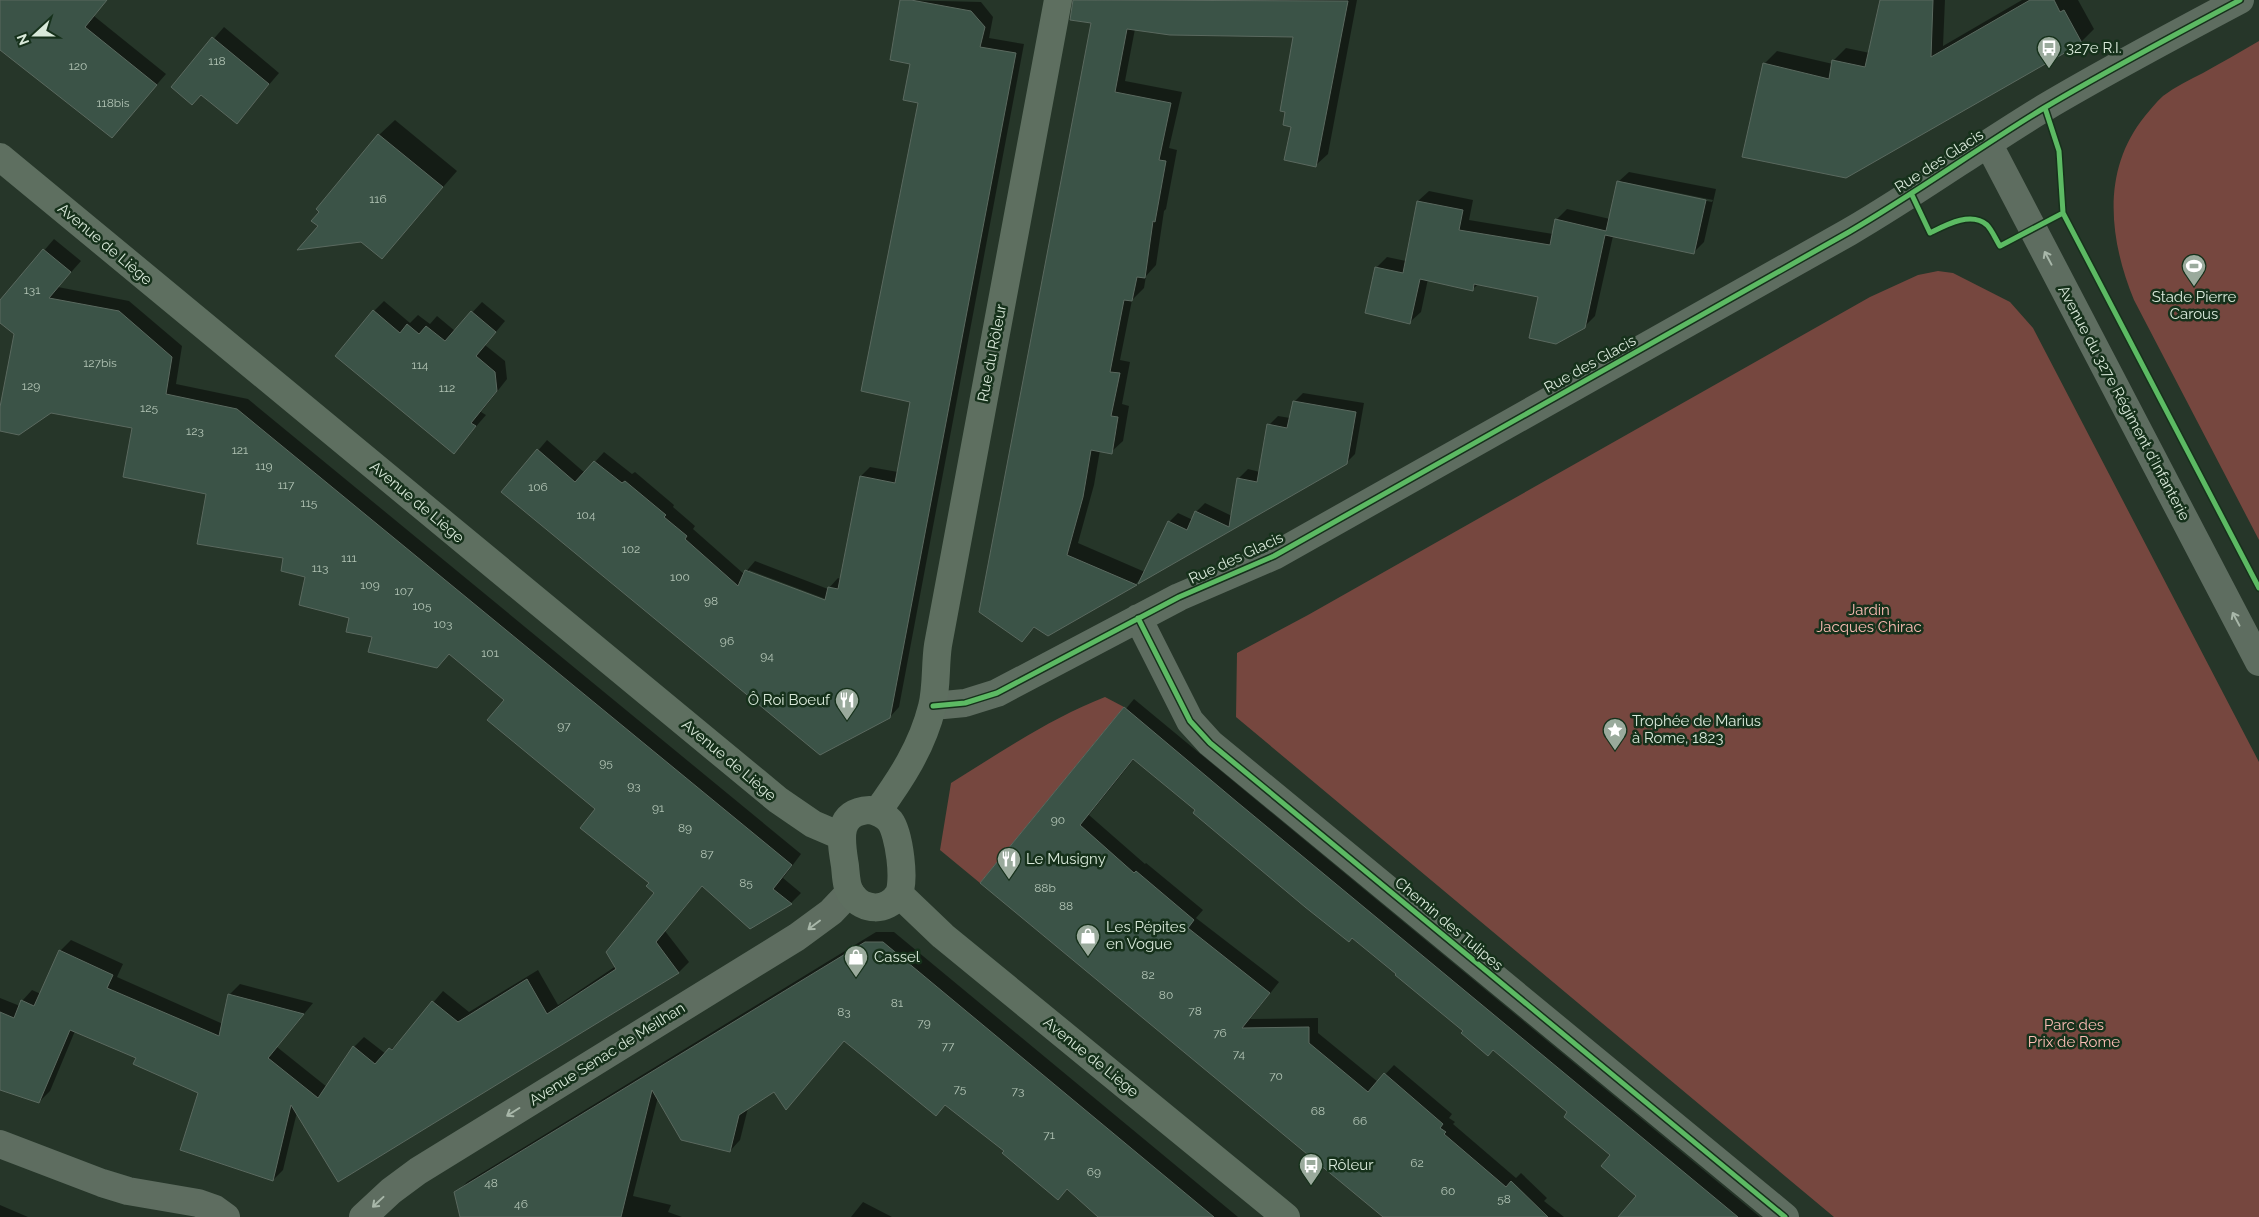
<svg xmlns="http://www.w3.org/2000/svg" width="2259" height="1217" viewBox="0 0 2259 1217" font-family="Raleway,sans-serif">
<style>
.green{fill:#76473f}
.shadow{fill:#0007;fill-rule:evenodd}
.building{fill:#3b5347;stroke:#5a695f}
.lines{fill:none;stroke-linecap:round;stroke-linejoin:round}
.street{stroke:#5e6d60;stroke-width:28}
.secondary{stroke:#5e6f60;stroke-width:28}
.cycleway-casing{stroke:#16311b;stroke-width:8}
.cycleway{stroke:#5cba63;stroke-width:5}
.oneway{stroke:#a8b7a9}
.labels{text-anchor:middle;dominant-baseline:central;stroke-width:5;stroke-linejoin:round;paint-order:stroke}
.number-label{font-size:12px;fill:#b2c4b5}
.poi-label{font-size:15px;fill:#d9e9da;stroke:#16311b;text-anchor:start}
.street-label{font-size:15px;fill:#d9e9da;stroke:#16311b}
.park-label{font-size:15px;fill:#fcbdb5;stroke:#16311b}
</style>
<rect width="100%" height="100%" fill="#263629"/>
<path class="green" d="M2259,41V540L2134,300C2109,239 2101,170 2145,116C2151,109 2156,102 2163,96C2175,87 2189,80 2203,73C2221,63 2240,52 2259,41Z
M1938,271L1953,273L2010,302L2033,328L2259,762V1217H1834L1236,717L1237,653L1308,615L1870,297L1918,275Z
M1105,697L1124,707L980,883L940,850L951,783C1001,752 1051,718 1105,697Z"/>
<path class="shadow" d="M0,0H85L98,11L94,16L166,74L112,136L0,48Z
M901,0L981,2L993,17L989,38L1024,44L899,707L890,717L503,492L547,440L585,473L604,452L632,474L635,472L674,505L673,507L695,526L693,529L744,574L755,561L828,589L838,578L841,579L861,476L870,467L898,472L911,401L920,102ZM749,570L831,601V603L749,573Z
M1097,0H1357L1328,154L1316,165L1292,126L1294,36L1135,29L1125,81L1182,92L1169,148L1177,150L1166,209L1164,211L1156,265L1146,276L1144,288L1132,300L1120,360L1130,362L1122,404L1129,406L1123,441L1111,452L1100,450L1094,485L1078,543L1145,572L1169,522L1178,513L1193,520L1196,512L1205,503L1232,516L1239,478L1248,469L1260,472L1269,425L1278,416L1290,418L1294,402L1303,393L1364,403L1355,454L1346,463L1141,578L1136,584L1048,634L1036,626L1022,640L980,611Z
M1881,0H1945L1943,46L2022,0H2078L2094,29L2081,42L1845,177L1764,64L1777,51L1833,64V61L1846,48L1870,53Z
M224,27L279,73L237,122L202,94L172,87Z
M395,120L457,171L382,257L362,241L320,226L379,135Z
M1629,172L1716,189L1704,242L1694,252L1613,236L1595,316L1584,327L1540,296L1479,283L1473,289L1428,279L1421,312L1410,322L1376,268L1387,257L1406,261L1418,201L1429,191L1473,200L1469,220L1553,234L1556,220L1567,209L1610,219L1618,182ZM1624,182L1713,200L1712,202L1624,184Z
M54,239L81,261L58,287L129,301L182,346L176,384L248,399L801,854L783,878L801,893L791,903L750,928L703,885L665,931L689,962L679,972L338,1181L297,1112L283,1170L273,1180L200,1093L138,1057L75,1031L50,1091L39,1102L0,1089V998L20,1006L22,1001L32,990L41,994L60,951L71,940L123,964L117,977L223,1024L230,994L240,984L313,1003L277,1047L327,1087L354,1047L364,1037L386,1054L402,1039L443,991L469,1012L538,970L558,1005L616,966L656,892L597,809L505,700L451,654L373,636L285,557L207,493L133,427L51,412L0,429V414L15,334L0,321V302Z
M384,301L410,323L418,315L430,324L437,316L455,331L482,302L505,321L485,345L505,361L507,379L481,412L486,415L454,452L374,311Z
M1134,699L1760,1217H1625L1638,1195L1612,1154L1569,1112L1493,1049L1465,1030L1134,759L1089,815L1145,864L1146,863L1203,910L1196,918L1279,982L1250,1019L1318,1018V1033L1378,1082L1394,1065L1452,1114L1449,1118L1455,1122L1453,1124L1516,1178L1521,1173L1547,1198L1544,1201L1564,1217H1385L982,883Z
M876,932H894L1238,1217H1100L1068,1188L1058,1198L1005,1151L946,1104L936,1114L845,1040L748,1108L740,1140L730,1151L658,1097L633,1196L671,1205L668,1212L682,1217H461L456,1193L467,1182Z
M863,1202L892,1217H851Z
M0,1205L28,1217H0Z"/>
<path class="building" d="M0,0H107L85,27L157,85L112,138L0,50Z
M900,0H911L971,11L985,27L980,47L1016,53L890,718L820,755L501,492L537,449L575,482L594,461L622,483L625,481L666,515L664,517L687,536L685,539L738,586L745,570L825,600L828,587L838,589L860,476L895,483L910,402L861,391L918,103L903,100L910,64L890,60Z
M1073,0L1348,1L1316,167L1284,160L1291,127L1283,125L1285,112L1280,111L1293,37L1170,35L1127,29L1115,92L1171,103L1159,160L1166,161L1155,222L1153,221L1145,278L1137,277L1132,301L1124,300L1110,372L1120,373L1111,416L1118,417L1112,454L1091,450L1083,497L1067,555L1137,585L1048,636L1034,627L1022,642L979,612L1091,23L1070,20Z
M1880,0H1933L1931,57L2030,0H2054L2060,12L2064,10L2082,43L1846,178L1742,157L1763,63L1829,79L1832,60L1865,67Z
M212,37L269,84L237,124L201,95L192,105L171,87Z
M378,134L443,187L382,259L361,242L297,250L318,226L311,221L319,212L316,209Z
M1617,181L1706,200L1694,254L1605,235L1585,328L1556,344L1529,338L1538,297L1474,284L1473,291L1420,279L1410,324L1365,313L1375,267L1403,273L1417,201L1463,210L1459,230L1550,245L1555,219L1606,231Z
M43,249L71,272L49,298L119,311L172,357L166,394L237,409L792,865L773,889L792,904L750,929L702,886L656,942L679,973L338,1182L291,1105L273,1181L180,1150L198,1093L133,1064L136,1058L70,1030L39,1103L0,1090V1012L14,1018L21,1000L34,1006L59,950L113,975L107,988L219,1036L228,994L304,1014L268,1058L318,1098L353,1046L375,1064L389,1048L392,1050L432,1001L458,1022L527,979L547,1014L616,969L606,952L654,893L646,886L649,883L580,828L595,809L487,720L504,700L449,654L437,668L368,652L372,637L346,632L349,618L299,605L305,577L281,571L283,558L197,544L206,494L123,477L132,428L51,413L19,435L0,431V407L14,334L0,323V300Z
M373,310L400,333L407,324L419,334L426,326L445,341L471,311L496,332L476,356L495,372L497,391L471,423L476,426L454,454L335,356Z
M1293,401L1356,412L1347,464L1138,584L1168,521L1187,530L1195,511L1229,527L1237,478L1257,482L1267,424L1287,428Z
M1124,707L1237,802L1738,1217H1618L1636,1196L1601,1166L1610,1155L1564,1117L1567,1112L1493,1050L1488,1056L1461,1033L1463,1031L1395,975L1396,974L1352,938L1349,942L1305,907L1193,813L1195,810L1133,759L1080,825L1134,873L1136,871L1194,920L1188,928L1270,993L1242,1028L1309,1027V1043L1368,1092L1384,1073L1443,1124L1440,1128L1446,1132L1444,1134L1506,1187L1511,1181L1548,1217H1383L980,883Z
M865,942H883L1214,1217H1098L1067,1189L1058,1200L1002,1153L1004,1151L945,1105L936,1116L844,1041L786,1110L774,1092L739,1115L730,1152L681,1140L652,1090L621,1217H460L454,1192Z"/>
<g class="lines">
<path class="street" d="M1988,143L2259,662
M1138,618L1190,721L1210,743L1785,1217
M933,706L965,703L997,693L1179,597L1274,556L1849,232C1916,193 1978,148 2044,108C2108,70 2174,35 2240,0
M0,1144L102,1183L128,1191L198,1203L215,1209L226,1217
M363,1217L391,1191L418,1171L797,937L831,912L850,892"/>
<path class="secondary" d="M0,157L778,800L813,824L841,836
M870,810C878,812 885,815 890,821C899,833 906,883 898,895C887,912 863,911 852,895C846,888 846,875 845,866C841,841 835,812 870,810Z
M877,812C901,779 922,747 932,707C937,687 935,665 938,645L1058,0
M899,894L943,936L1286,1217"/>
<g class="cycleway-casing">
<path id="cycleway" d="M2045,108L2059,151L2063,213L2259,588
M1912,195L1930,233C1946,225 1971,211 1987,225C1992,230 1996,240 2000,246L2063,213
M1138,618L1190,721L1210,743L1785,1217
M933,706L965,703L997,693L1179,597L1274,556L1849,232C1916,193 1978,148 2044,108C2108,70 2174,35 2240,0"/>
</g>
<use href="#cycleway" class="cycleway"/>
</g>
<defs><path id="oneway-shaft" d="M-6 0H5M1.5-3L5.5 0L1.5 3" fill="none" stroke-width="1.6" stroke-linecap="round" stroke-linejoin="round" transform="scale(1.25)"/></defs>
<g class="oneway">
<use href="#oneway-shaft" transform="translate(2048 258) rotate(-118)"/>
<use href="#oneway-shaft" transform="translate(2236 619) rotate(-118)"/>
<use href="#oneway-shaft" transform="translate(814 925) rotate(143)"/>
<use href="#oneway-shaft" transform="translate(513 1112) rotate(148)"/>
<use href="#oneway-shaft" transform="translate(378 1202) rotate(137)"/>
</g>
<defs>
<g id="bus-pin" transform="scale(1.25)"><path d="M0 17L-7.5 6A9.5 9.5 0 1 1 7.5 6Z" fill="#9aaa9c" stroke="#16311b"/><path d="M-5-6H5V4H4V6H2V4H-2V6H-4V4H-5ZM-3.5-4V0h7V-4ZM-3.5 1.2v1.5H-2V1.2ZM2 1.2v1.5H3.5V1.2Z" fill="#fff"/></g>
<g id="stadium-pin" transform="scale(1.25)"><path d="M0 17L-7.5 6A9.5 9.5 0 1 1 7.5 6Z" fill="#9aaa9c" stroke="#16311b"/><path d="M0-5a6.5 5 0 1 0 0 10a6.5 5 0 1 0 0-10ZM-3.5-1.8h7v3.6h-7Z" fill="#fff"/></g>
<g id="restaurant-pin" transform="scale(1.25)"><path d="M0 17L-7.5 6A9.5 9.5 0 1 1 7.5 6Z" fill="#9aaa9c" stroke="#16311b"/><path d="M-5-6h1v4h1v-4h1v4h1v-4h1v5L-1.5 .5V6h-2V.5L-5-1ZM5-6V6H3V1.5H1.5Q1.5-4 5-6Z" fill="#fff"/></g>
<g id="sight-pin" transform="scale(1.25)"><path d="M0 17L-7.5 6A9.5 9.5 0 1 1 7.5 6Z" fill="#9aaa9c" stroke="#16311b"/><path d="M0-6L1.8-2.2L6-1.7L2.9 1.2L3.7 5.4L0 3.3L-3.7 5.4L-2.9 1.2L-6-1.7L-1.8-2.2Z" fill="#fff"/></g>
<g id="shop-pin" transform="scale(1.25)"><path d="M0 17L-7.5 6A9.5 9.5 0 1 1 7.5 6Z" fill="#9aaa9c" stroke="#16311b"/><path d="M-5-2.5h2.3a2.7 3.5 0 0 1 5.4 0H5L5.5 6h-11ZM-1.5-2.5h3a1.5 2.3 0 0 0-3 0Z" fill="#fff"/></g>
</defs>
<g fill-rule="evenodd">
<use href="#bus-pin" x="2049" y="48"/>
<use href="#stadium-pin" x="2194" y="266"/>
<use href="#restaurant-pin" x="847" y="700"/>
<use href="#sight-pin" x="1615" y="730"/>
<use href="#restaurant-pin" x="1009" y="859"/>
<use href="#shop-pin" x="1088" y="936"/>
<use href="#shop-pin" x="856" y="957"/>
<use href="#bus-pin" x="1311" y="1165"/>
</g>
<g class="labels">
<g class="number-label">
<text x="217" y="61">118</text>
<text x="78" y="66">120</text>
<text x="113" y="103">118bis</text>
<text x="378" y="199">116</text>
<text x="32" y="290">131</text>
<text x="100" y="363">127bis</text>
<text x="420" y="365">114</text>
<text x="31" y="386">129</text>
<text x="447" y="388">112</text>
<text x="149" y="408">125</text>
<text x="195" y="431">123</text>
<text x="240" y="450">121</text>
<text x="264" y="466">119</text>
<text x="286" y="485">117</text>
<text x="538" y="487">106</text>
<text x="309" y="503">115</text>
<text x="586" y="515">104</text>
<text x="631" y="549">102</text>
<text x="349" y="558">111</text>
<text x="320" y="568">113</text>
<text x="680" y="577">100</text>
<text x="370" y="585">109</text>
<text x="404" y="591">107</text>
<text x="711" y="601">98</text>
<text x="422" y="606">105</text>
<text x="443" y="624">103</text>
<text x="727" y="641">96</text>
<text x="490" y="653">101</text>
<text x="767" y="656">94</text>
<text x="564" y="726">97</text>
<text x="606" y="763">95</text>
<text x="634" y="786">93</text>
<text x="658" y="808">91</text>
<text x="1058" y="820">90</text>
<text x="685" y="828">89</text>
<text x="707" y="854">87</text>
<text x="746" y="883">85</text>
<text x="1045" y="888">88b</text>
<text x="1066" y="906">88</text>
<text x="1148" y="975">82</text>
<text x="1166" y="995">80</text>
<text x="897" y="1003">81</text>
<text x="1195" y="1011">78</text>
<text x="844" y="1012">83</text>
<text x="924" y="1023">79</text>
<text x="1220" y="1033">76</text>
<text x="948" y="1046">77</text>
<text x="1239" y="1054">74</text>
<text x="1276" y="1076">70</text>
<text x="960" y="1089">75</text>
<text x="1018" y="1091">73</text>
<text x="1318" y="1111">68</text>
<text x="1360" y="1121">66</text>
<text x="1049" y="1135">71</text>
<text x="1417" y="1163">62</text>
<text x="1094" y="1172">69</text>
<text x="491" y="1183">48</text>
<text x="1448" y="1191">60</text>
<text x="1504" y="1199">58</text>
<text x="521" y="1204">46</text>
</g>
<g class="poi-label">
<text x="2066" y="48">327e R.I.</text>
<text x="2194" y="297" text-anchor="middle">Stade Pierre<tspan x="2194" dy="17">Carous</tspan></text>
<text x="830" y="700" text-anchor="end">Ô Roi Boeuf</text>
<text x="1632" y="721">Trophée de Marius<tspan x="1632" dy="17">à Rome, 1823</tspan></text>
<text x="1026" y="859">Le Musigny</text>
<text x="1106" y="927">Les Pépites<tspan x="1106" dy="17">en Vogue</tspan></text>
<text x="874" y="957">Cassel</text>
<text x="1328" y="1165">Rôleur</text>
</g>
<g class="street-label">
<text transform="translate(1939 161) rotate(-33)">Rue des Glacis</text>
<text transform="translate(105 244) rotate(40)">Avenue de Liège</text>
<text transform="translate(992 353) rotate(-79)">Rue du Rôleur</text>
<text transform="translate(1590 364) rotate(-29)">Rue des Glacis</text>
<text transform="translate(2124 403) rotate(62)">Avenue du 327e Régiment d'Infanterie</text>
<text transform="translate(417 502) rotate(40)">Avenue de Liège</text>
<text transform="translate(1236 558) rotate(-25)">Rue des Glacis</text>
<text transform="translate(729 760) rotate(40)">Avenue de Liège</text>
<text transform="translate(1449 924) rotate(40)">Chemin des Tulipes</text>
<text transform="translate(607 1054) rotate(-32)">Avenue Senac de Meilhan</text>
<text transform="translate(1091 1057) rotate(39)">Avenue de Liège</text>
</g>
<g class="park-label">
<text x="1869" y="610">Jardin<tspan x="1869" dy="17">Jacques Chirac</tspan></text>
<text x="2074" y="1025">Parc des<tspan x="2074" dy="17">Prix de Rome</tspan></text>
</g>
</g>
<g transform="translate(35 35) rotate(249)" stroke="#16311b" stroke-width="4" paint-order="stroke">
<path d="M0-4L9 19L0 12L-9 19Z" fill="#d9e9da"/>
<text y="-8" font-size="14" font-weight="bold" text-anchor="middle" fill="#d9e9da">N</text>
</g>
</svg>
